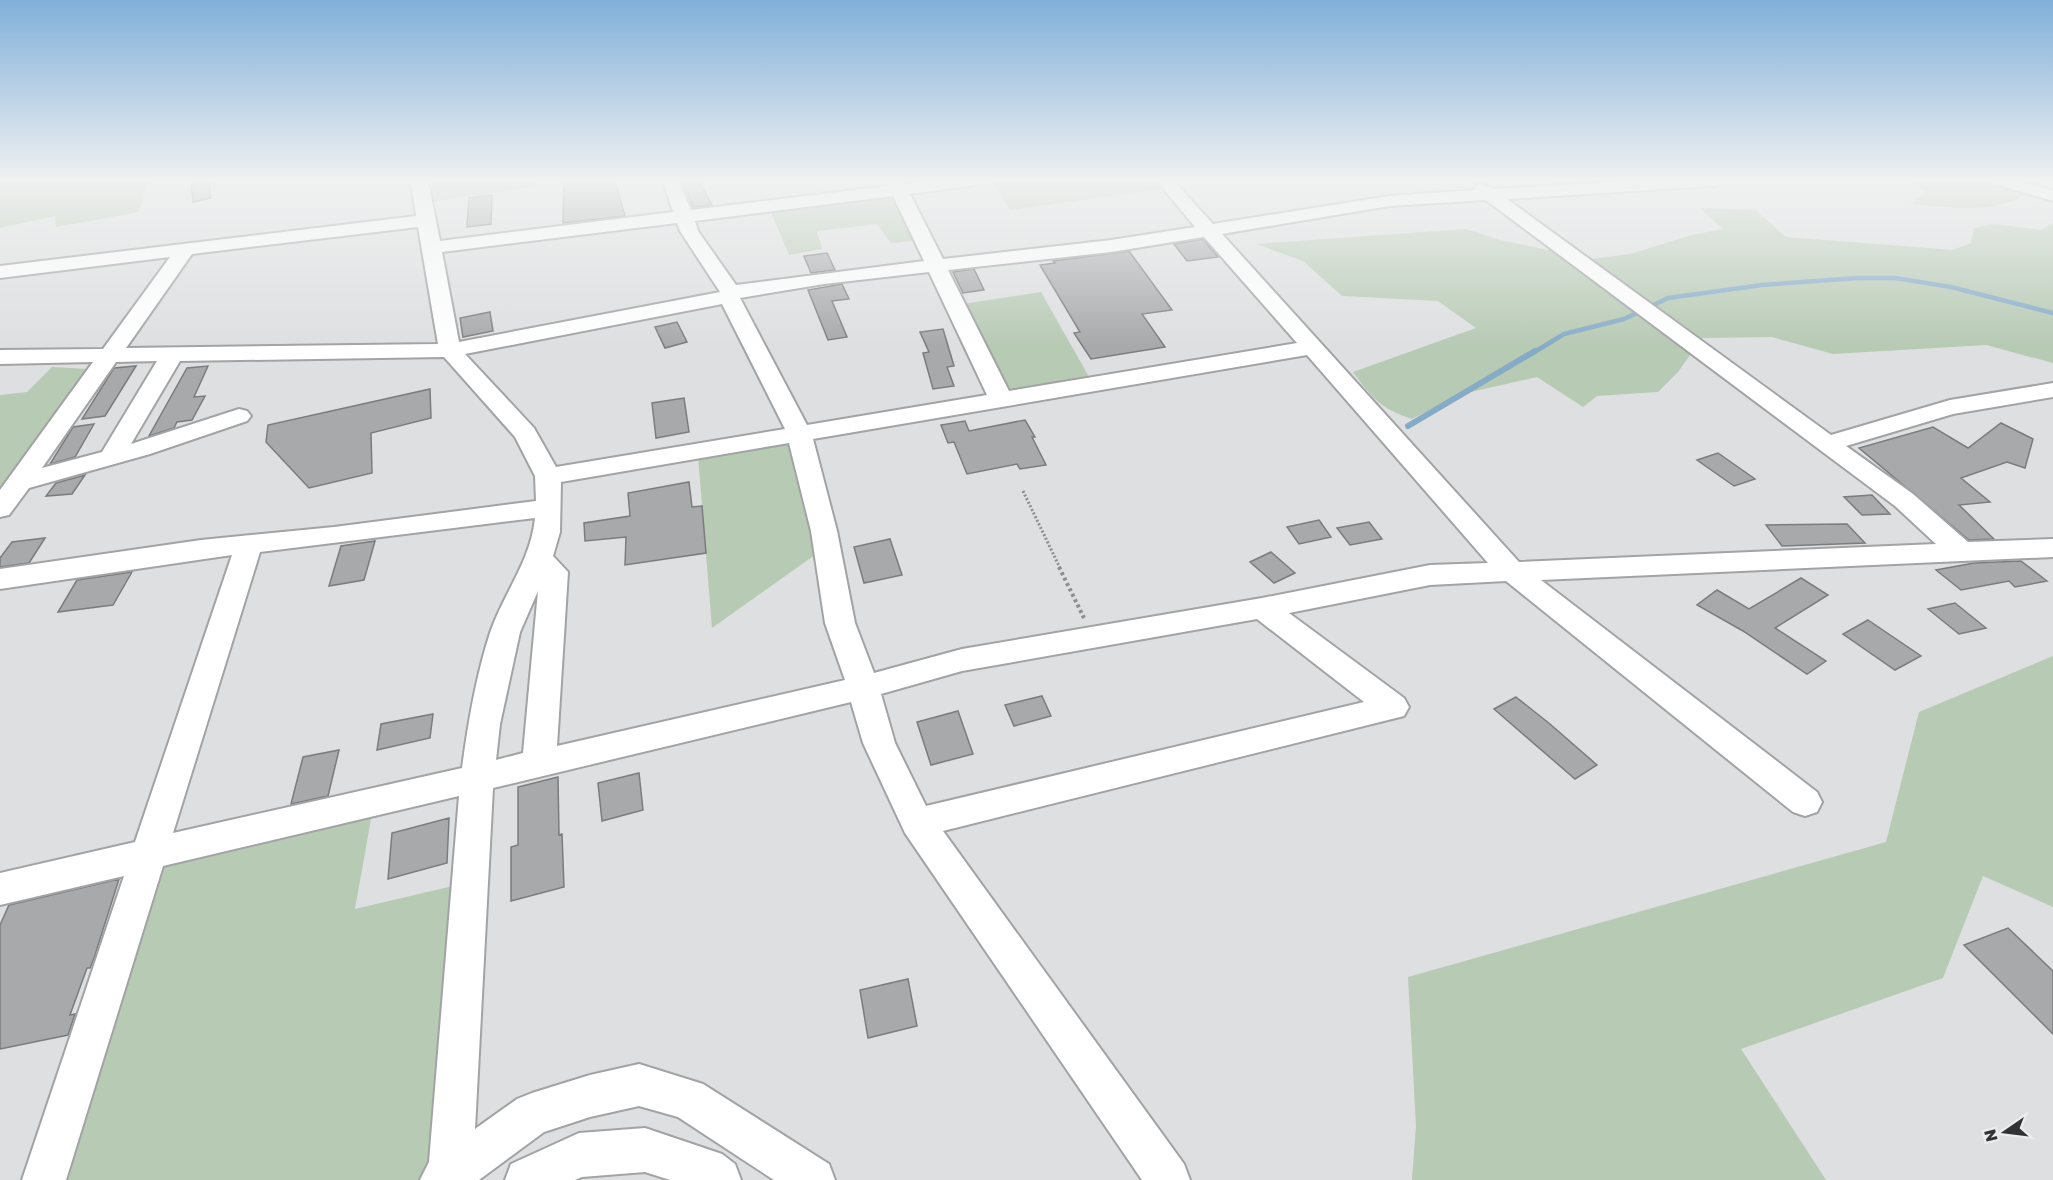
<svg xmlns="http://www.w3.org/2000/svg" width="2053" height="1180" viewBox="0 0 2053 1180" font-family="'Golos Text',sans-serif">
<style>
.green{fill:#b7cab4}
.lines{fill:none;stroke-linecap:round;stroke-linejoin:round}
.stream-far1{stroke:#86abc6;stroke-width:4.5}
.stream{stroke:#86abc6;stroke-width:6}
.building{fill:#a8a9aa;stroke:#7b7c7d;stroke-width:1.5}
.minor-casing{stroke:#a2a3a4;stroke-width:4}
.highway-casing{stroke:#a2a3a4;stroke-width:3}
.path-far1{stroke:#8e8e8f;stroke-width:3;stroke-dasharray:2 2;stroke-linecap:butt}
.path{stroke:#8e8e8f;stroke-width:4;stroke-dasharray:3 3;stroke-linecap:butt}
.minor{fill:#fff;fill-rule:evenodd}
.highway{fill:#fff;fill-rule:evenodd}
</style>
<rect width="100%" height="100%" fill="#dedfe0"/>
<path class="green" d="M0,181H151L147,185L139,212L56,227L55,216L0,228Z
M419,181H542L532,187L423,203Z
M992,181H1165L1171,188L1010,210Z
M1908,181H2004L2031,189C1997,217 1951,207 1910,204L1927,192Z
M899,189L922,240L891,243L877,224L817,231L822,249L789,255L768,205Z
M1700,208L1755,210L1786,237L1953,250L1971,243L1974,228L1994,224L2041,230L2053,223V363L1986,345L1833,354L1772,337L1702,338L1678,372L1658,392L1597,396L1583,407L1537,377L1462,394L1412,419C1381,409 1372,398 1353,372L1476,328L1438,301L1342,296L1303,261L1256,244L1466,229L1500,240L1591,259L1630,254L1692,235L1723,229Z
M1041,292L1093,384L1000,396L956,305Z
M52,367L88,369L48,427L0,487V395L27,392Z
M788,434L819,552L712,628L698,456Z
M2053,656V907L1983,876L1943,978L1741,1049L1826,1180H1412L1416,1126L1408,977L1886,842L1919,712Z
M374,802L355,909L470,882L440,1180H44L147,856Z"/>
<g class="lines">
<path class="stream-far1" d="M1533,353L1564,334L1624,319L1668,298L1762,285L1857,278H1895L1951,287L2053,313"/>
<path class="stream" d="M1408,426L1535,351"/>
</g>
<path class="building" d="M191,181H209L211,198L193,202Z
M564,181H615L625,216L563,223Z
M683,181H699L712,205L693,207Z
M492,195L491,224L467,227L469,198Z
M1203,239L1218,257L1187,261L1174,244Z
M1129,251L1172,310L1142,314L1165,347L1091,359L1074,333L1080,332L1040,265L1055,263L1053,261Z
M827,253L835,270L811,273L804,256Z
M974,269L984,290L963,293L953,272Z
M842,284L849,299L832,301L847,337L828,340L808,290Z
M490,312L493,331L463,337L460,318Z
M677,322L687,342L665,348L655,327Z
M943,329L954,366L947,367L954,386L933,389L923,353L929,352L920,332Z
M136,366L105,416L82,419L114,368Z
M208,366L194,397L205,396L192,420L177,422L174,428L149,436L187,368Z
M430,389L431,418L371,433L372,473L309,488L266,442L268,425Z
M684,398L689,432L656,438L652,403Z
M1025,420L1035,437H1032L1046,465L1020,469L1017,464L967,474L954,442L948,443L941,425L965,421L969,431Z
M2001,423L2033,439L2025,468L2007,462L1961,478L1990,502L1959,505L1994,539L1969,540L1859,448L1933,427L1968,448Z
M94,424L75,457L50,464L73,427Z
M1718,453L1755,479L1734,486L1697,460Z
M85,475L72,494L46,496L56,483Z
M689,482L692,507L702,506L706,553L625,565L626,537L585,541L584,523L630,516L628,493Z
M1872,495L1890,514L1862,515L1844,497Z
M1319,520L1331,537L1299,544L1287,527Z
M1369,522L1382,539L1350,545L1337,528Z
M1847,524L1865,543L1782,546L1766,525Z
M45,538L29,563L0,567V558L12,542Z
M890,539L902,575L864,583L854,547Z
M375,541L364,580L329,586L341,546Z
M1271,552L1295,573L1274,583L1250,562Z
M2021,561L2047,581L2015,587L2009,581L1961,590L1936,570L1974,563Z
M132,572L113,605L58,612L77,580Z
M1801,578L1828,595L1775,628L1826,661L1807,674L1743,631L1697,605L1717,590L1749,609Z
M1955,603L1986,628L1959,634L1928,609Z
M1868,620L1921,656L1895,670L1843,634Z
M1042,696L1051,716L1014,726L1005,705Z
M1516,697L1550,724L1597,765L1575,779L1494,709Z
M958,711L973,754L931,765L917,722Z
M433,714L430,738L377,750L381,724Z
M339,750L328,796L291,804L303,757Z
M639,773L643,810L602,821L598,783Z
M558,777L559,835L562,834L564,887L511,901V847L518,845V787Z
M449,818L447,863L388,879L392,833Z
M119,879L94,958L90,968H87L70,1015L75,1014L68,1035L0,1049V925L9,905Z
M2008,928L2053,971V1034L1964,945Z
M908,979L917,1026L868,1038L860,990Z"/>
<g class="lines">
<g class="minor-casing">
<path id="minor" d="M411,181H428L440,241L673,212L663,181H679L691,210L888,186L887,181H903L905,184L929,181H976L974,185L968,186L910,194L943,259L1111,240L1195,227L1157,181H1174L1213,224L1389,196L1474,190L1476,185L1482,184L1493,189L1633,181H1719L1717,185L1711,186L1507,199L1831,435L1950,400L2053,383V397L1953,414L1846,446L1913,494L1968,542L2053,539V557L1541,580L1817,792L1822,802L1817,812L1805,816L1793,812L1506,581L1430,585L1289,613L1404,698L1409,707L1404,716L943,831L1184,1164L1190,1180H1142L905,833L863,743L851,702L493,788L475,1129L517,1099L532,1093L590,1075L639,1064L703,1084L829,1164L835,1180H774L678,1117L639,1106L590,1117L544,1132L479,1180H420L429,1162L459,796L163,866L66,1180H22L124,876L0,905V873L135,842L232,555L0,589V569L201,540L334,527L536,501L535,476L515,437L444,357L180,361L131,444L239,409L247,411L251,416L247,421L150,454L29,488L9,515L0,517V490L93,362L0,364V350L103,349L170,257L0,278V266L416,216ZM893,196L924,261L736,285L698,231L695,221ZM1486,200L1895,506L1936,544L1519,562L1222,234L1389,206ZM677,223L680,231L720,292L459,342L442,252ZM418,227L438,344L126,348L192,254ZM1204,237L1297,343L1009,391L948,270L1111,252ZM929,272L987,395L807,425L740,298L824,284ZM722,304L785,429L556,467L534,428L465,354ZM1307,355L1488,563L1430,565L1262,598L962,649L874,673L855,623L837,531L813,439ZM157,361L102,452L42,468L116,362ZM789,443L811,531L825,623L845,680L557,746L568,572L553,556L560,532L561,482ZM535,518C531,561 503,594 490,633C476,676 468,723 462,768L173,833L260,552ZM538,591L523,753L496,760L500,724L520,632ZM1257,619L1364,702L926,806L895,743L881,694L962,671Z
M1995,181H2021L2053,190V201L1998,185Z
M645,1128L722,1154L735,1164L741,1180H670L645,1172L582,1177L575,1180H505L511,1164L579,1133Z"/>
</g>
<g class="highway-casing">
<path id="highway" d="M2036,181H2053V189L2039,185Z"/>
</g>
<path class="path-far1" d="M1023,491L1060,568"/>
<path class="path" d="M1059,567L1084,618"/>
<use href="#minor" class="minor"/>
<use href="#highway" class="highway"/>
</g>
<linearGradient id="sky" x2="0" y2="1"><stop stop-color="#81b0da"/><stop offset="0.52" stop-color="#f0f1f1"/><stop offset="1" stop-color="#f0f1f1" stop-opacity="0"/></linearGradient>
<rect width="2053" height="346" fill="url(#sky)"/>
<g transform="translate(2005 1132) rotate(256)" stroke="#ebeced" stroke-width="4.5" paint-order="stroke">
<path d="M0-4.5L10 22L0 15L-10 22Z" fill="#323233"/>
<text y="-9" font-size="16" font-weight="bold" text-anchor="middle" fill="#323233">N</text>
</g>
</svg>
